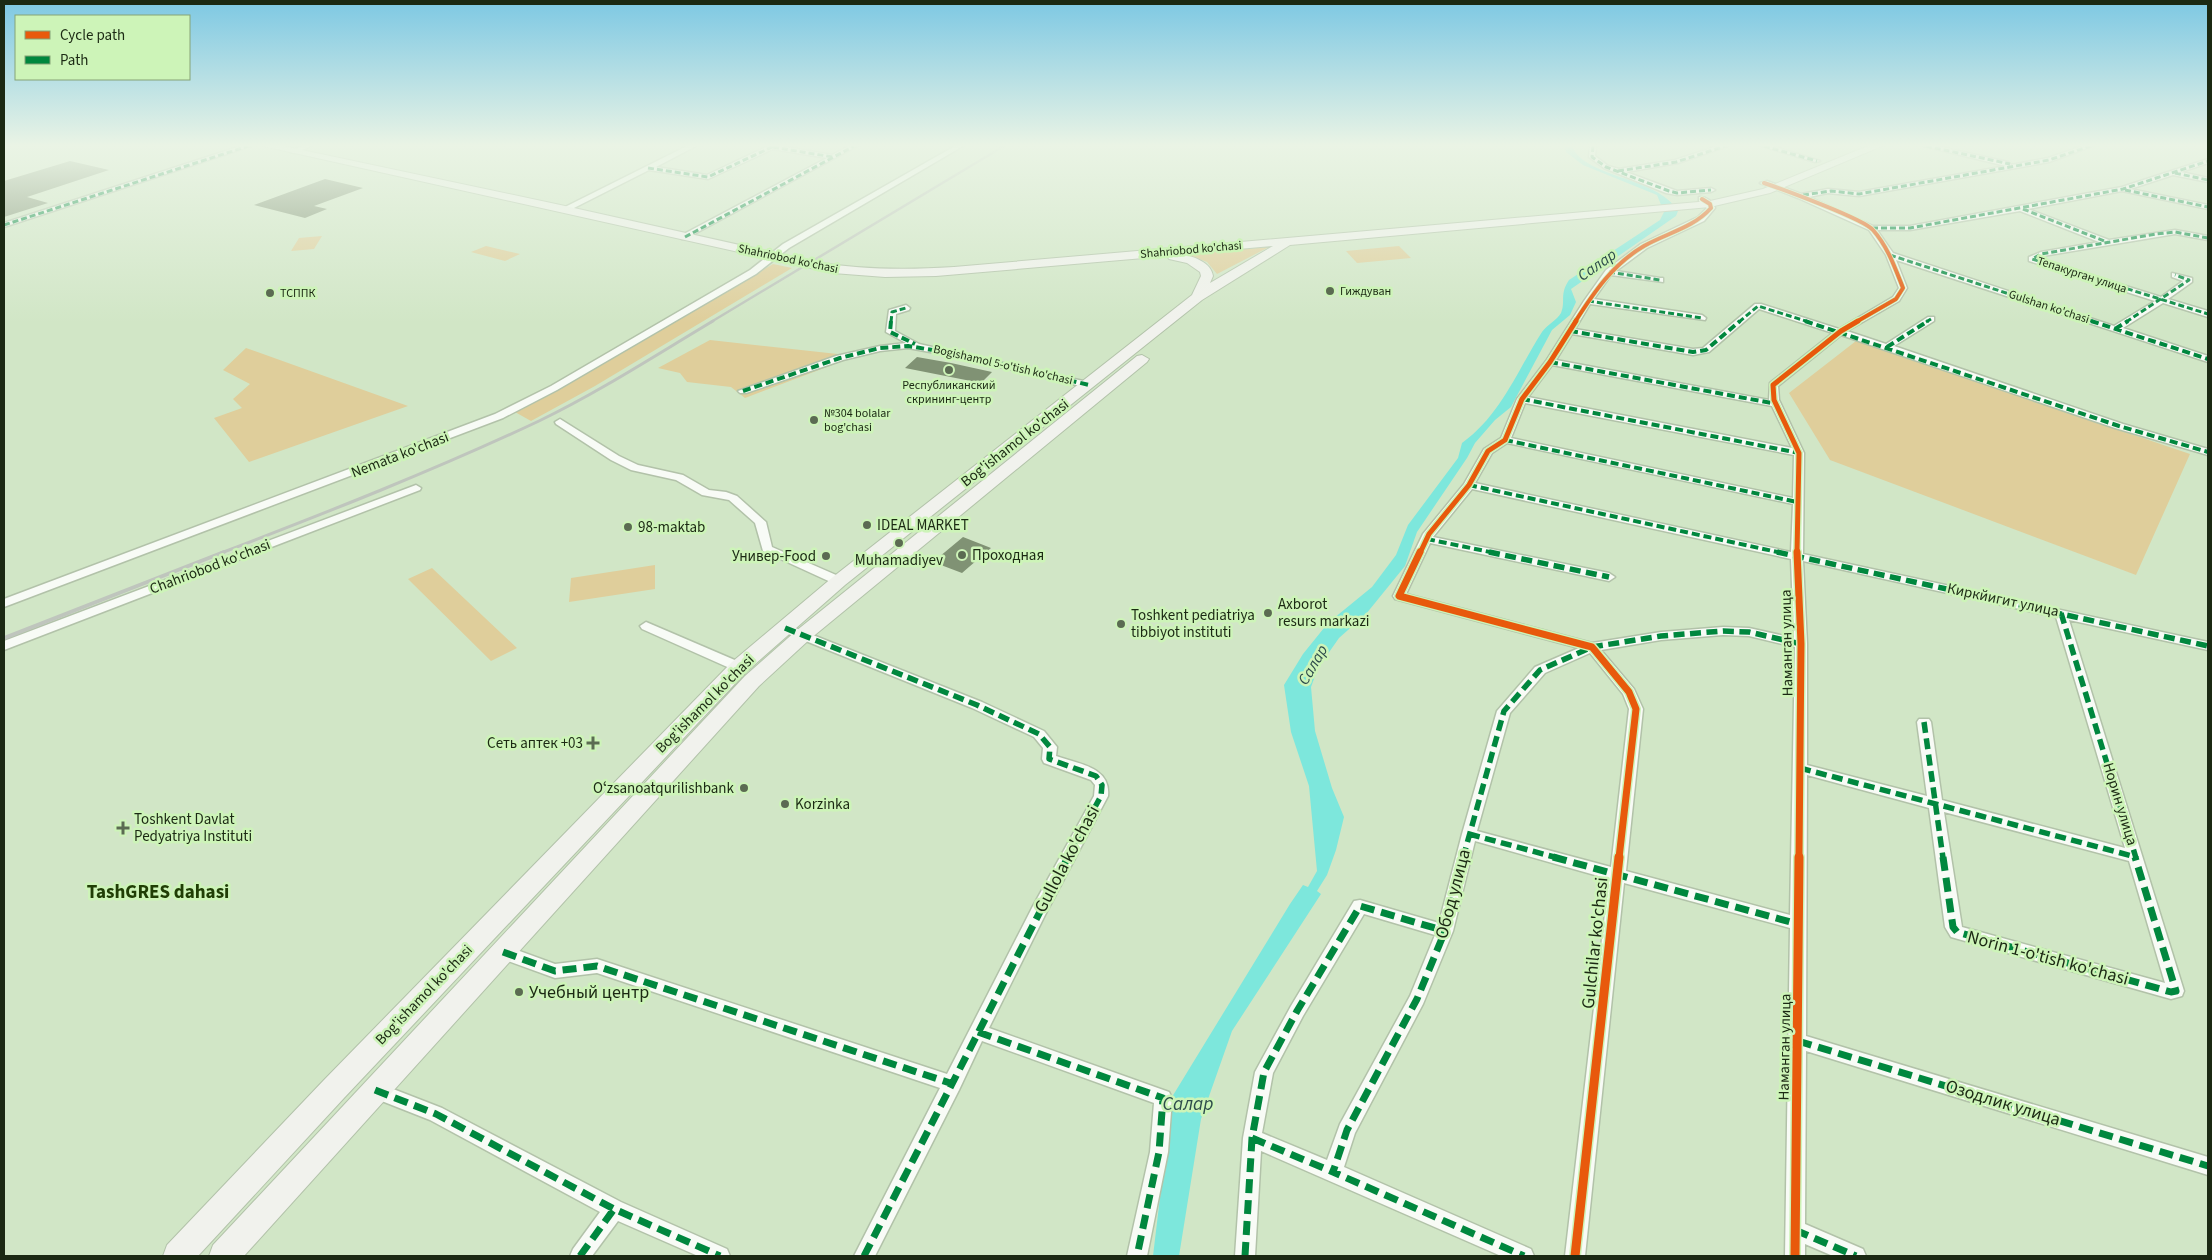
<svg xmlns="http://www.w3.org/2000/svg" width="2212" height="1260" viewBox="0 0 2212 1260" font-family="'Source Sans 3',sans-serif">
<style>
.green{fill:#dfce9b}
.water{fill:#7de7dc}
.building{fill:#809274}
.lines{fill:none;stroke-linecap:round;stroke-linejoin:round}
.street-casing{stroke:#b2c2a9;stroke-width:3}
.secondary-casing{stroke:#b2c2a9;stroke-width:2}
.street{fill:#f8fbf6;fill-rule:evenodd}
.secondary{fill:#f1f2ed;fill-rule:evenodd}
.rail-far2{stroke:#bfc5bd;stroke-width:2.5}
.rail-far1{stroke:#bfc5bd;stroke-width:3}
.rail{stroke:#bfc5bd;stroke-width:4}
.quiet-far3{stroke:#00873e;stroke-width:3;stroke-dasharray:6 3;stroke-linecap:butt}
.quiet-far2{stroke:#00873e;stroke-width:4;stroke-dasharray:8 4;stroke-linecap:butt}
.quiet-far1{stroke:#00873e;stroke-width:5.5;stroke-dasharray:11 5.5;stroke-linecap:butt}
.quiet{stroke:#00873e;stroke-width:7;stroke-dasharray:14 7;stroke-linecap:butt}
.cycleway-far3-casing{stroke:#cdf4b8;stroke-width:5.5}
.cycleway-far2-casing{stroke:#cdf4b8;stroke-width:8}
.cycleway-far1-casing{stroke:#cdf4b8;stroke-width:10}
.cycleway-casing{stroke:#cdf4b8;stroke-width:12}
.cycleway-far3{stroke:#e8590c;stroke-width:4}
.cycleway-far2{stroke:#e8590c;stroke-width:5}
.cycleway-far1{stroke:#e8590c;stroke-width:7}
.cycleway{stroke:#e8590c;stroke-width:9}
.poi-dot{fill:#5b6b52;stroke:#cdf4b8;stroke-width:2}
.labels{text-anchor:middle;dominant-baseline:central;stroke-width:5;stroke-linejoin:round;paint-order:stroke}
.far-street-label{font-size:12px;fill:#1b2913;stroke:#cdf4b8}
.far-poi-label{font-size:12px;fill:#1b2913;stroke:#cdf4b8;text-anchor:start}
.street-label{font-size:15px;fill:#1b2913;stroke:#cdf4b8}
.poi-label{font-size:15px;fill:#1b2913;stroke:#cdf4b8;text-anchor:start}
.water-label{font-size:16px;font-style:italic;fill:#2d4b4b;stroke:#cdf4b8}
.near-street-label{font-size:18px;fill:#1b2913;stroke:#cdf4b8}
.near-poi-label{font-size:18px;fill:#1b2913;stroke:#cdf4b8;text-anchor:start}
.near-neighbourhood-label{font-size:19px;font-weight:bold;fill:#203e05;stroke:#cdf4b8}
.near-water-label{font-size:19px;font-style:italic;fill:#2d4b4b;stroke:#cdf4b8}
</style>
<rect width="100%" height="100%" fill="#d1e6c6"/>
<path class="green" d="M322,236L314,249L291,251L299,238Z
M486,246L520,254L505,261L471,252Z
M1399,246L1411,258L1357,263L1346,251Z
M1269,247L1217,274L1207,262L1186,254Z
M773,264L792,268L595,386L531,421L515,412L575,380Z
M710,340L856,356L745,398L731,387L687,382L680,373L658,368Z
M1856,341L2190,454L2136,575L1830,460L1789,393Z
M246,348L408,406L249,462L214,418L242,408L233,399L250,384L223,370Z
M655,565V589L569,602L571,578Z
M432,568L517,648L491,661L408,579Z"/>
<path class="water" d="M1565,146H1572C1584,178 1657,176 1678,211L1676,216L1571,289L1576,302L1570,315L1552,330L1511,407L1495,420L1475,443L1467,458L1417,532L1405,566L1366,614L1339,638L1318,668L1311,687L1315,731L1332,788L1344,817L1336,850L1327,875L1317,891L1321,894L1232,1031L1201,1119L1179,1256H1153L1172,1097L1290,904L1303,885L1308,887L1317,871L1309,786L1291,732L1284,685L1303,654L1328,623L1372,587L1396,555L1408,525L1458,458L1462,443C1501,415 1517,371 1542,332C1547,325 1557,320 1561,313C1566,301 1559,295 1569,280L1660,220L1664,212L1657,195L1583,165L1566,152Z"/>
<path class="building" d="M70,161L109,170L27,197L48,203L4,217V181Z
M325,179L363,188L314,206L327,209L305,218L254,205Z
M917,357L951,363L992,372L981,383L905,368Z
M963,537L991,548L962,573L933,562Z"/>
<g class="lines">
<g class="street-casing">
<path id="street" d="M241,146H251L4,227V223Z
M302,146H311L295,153L290,152Z
M687,146H696L656,167L707,175L768,146H780L832,155L849,146H857L685,239H682V235L827,158L773,149L708,179L649,170L568,211L561,209Z
M955,146H963L789,248L756,274L557,390L503,418L4,607V599L495,414L551,386L750,270L783,244Z
M1590,146H1596L1595,156L1608,166L1619,169L1675,160L1718,146H1728L1678,163L1626,172L1677,191L1711,188L1715,190L1711,192L1677,195L1666,193L1604,168L1589,157Z
M1761,146H1772L1820,161L1815,162Z
M1923,146H1936L2008,162L2011,165L2048,158L2083,146H2093L2049,162L1859,196L1828,193L1809,197L1873,226H1910L2122,187L2208,159V163L2181,172L2208,178V182L2173,175L2130,189L2208,205V209L2122,191L2028,209L2109,240L2175,230L2208,236V240L2175,234L2043,256L2039,259L2161,297L2183,281L2172,277V273L2192,278V282L2168,299L2208,311V317L2163,303L2123,328L2208,356V362L1896,260L1907,288L1899,301L1847,331L1886,344L1928,317H1934V321L1894,346L2123,424L2208,449V455L2115,428L1841,335L1778,386L1779,400L1804,453L1803,554L2208,642V650L2069,620L2184,991L2182,996L2171,999L1951,937L1945,927L1929,808L1807,775L1806,1036L2208,1157V1175L1806,1051L1805,1224L1863,1249L1866,1256H1833L1805,1244V1256H1785L1790,928L1624,883L1585,1256H1565L1609,879L1475,841L1453,931L1423,1004L1355,1133L1344,1167L1531,1249L1534,1256H1501L1261,1151L1255,1256H1235L1243,1138L1255,1072L1291,1006L1354,901L1360,900L1439,923L1462,834L1497,711L1535,667L1579,648L1395,599L1393,596L1423,534L1464,484L1484,449L1501,438L1517,399L1546,361L1584,301L1606,270L1641,244L1698,217L1707,208L1699,201V197C1706,196 1713,202 1715,208L1704,221L1647,248L1616,271L1660,278H1663V282L1611,275L1594,299L1702,315L1706,318L1705,320L1590,304L1575,329L1693,349L1703,348L1755,304H1761L1839,329L1893,297L1899,288L1886,255L1869,230L1798,198L1760,183L1767,181L1801,194L1828,189L1859,192L2006,166ZM2020,211L2099,242L2041,252L2029,257V261L2155,301L2114,326L1893,253L1877,230H1910ZM1759,309L1833,333L1770,383L1769,400L1556,360L1572,334L1693,355L1709,352ZM1552,365L1772,406L1792,448L1528,397ZM1525,403L1794,455L1793,498L1511,438ZM1507,443L1793,504L1791,552L1475,483L1492,453ZM1472,489L1791,559L1794,638L1749,628L1723,627L1661,632L1592,643L1406,594L1430,543L1609,581L1615,577L1609,573L1433,537ZM1803,561L2056,617L2125,848L1942,800L1931,722L1929,719H1919L1917,722L1927,796L1807,765V644ZM1723,635L1749,636L1795,647L1790,915L1626,871L1643,709L1634,689L1601,650L1661,640ZM1590,653L1623,694L1629,709L1611,867L1477,831L1510,713L1545,673ZM1944,812L2129,861L2165,983L1962,927ZM1364,914L1435,935L1410,996L1340,1124L1327,1160L1262,1133L1273,1073L1303,1016Z
M906,305L910,308L909,310L896,314L895,331L919,344L1092,383L1094,385L1089,388L963,358L908,348L880,351L843,360L746,393H740L738,391L836,356L880,346L906,343L886,332L889,310Z
M560,419L619,456L638,465L683,475L709,490L726,492L737,496L766,522L772,547L843,578L845,581L843,584H835L763,551L755,523L729,500L702,495L676,480L631,470L611,460L556,424L555,422Z
M416,485L421,488L420,490L4,650V641Z
M646,622L744,664L745,667L739,671L734,670L642,629L640,626Z
M785,624L982,702L1044,731L1057,747L1056,756C1079,764 1111,767 1108,796L1045,915L989,1028L1169,1092L1172,1098L1168,1152L1147,1256H1127L1150,1152L1154,1103L982,1041L959,1090L875,1256H854L940,1088L597,973L555,978L497,957L495,952L497,947L503,945L555,964L597,959L947,1074L1033,906L1094,796L1095,785L1091,780L1044,763L1042,759L1043,748L1034,737L972,708L781,631L779,628Z
M375,1082L442,1108L621,1202L727,1249L730,1256H698L618,1221L592,1256H570L573,1249L600,1212L430,1120L369,1096L366,1090L369,1084Z"/>
</g>
<g class="secondary-casing">
<path id="secondary" d="M263,146H283L565,206L816,262C862,270 908,270 954,267L1710,201L1763,189L1868,146H1882L1770,193L1710,207L1290,245L1202,300L845,585L746,672L344,1098L198,1256H163L167,1245L324,1080L732,662L833,577L1192,295L1201,276L1200,272L1187,263L1169,259L1167,256L936,276L885,277L833,273ZM1273,246L1210,283L1213,276C1211,262 1194,257 1182,254Z
M1142,355L1149,359L1147,362L810,639L759,686L244,1256H209L213,1245L745,676L796,631L1137,356Z"/>
</g>
<use href="#street" class="street"/>
<use href="#secondary" class="secondary"/>
<path class="rail-far2" d="M711,322L1004,146"/>
<path class="rail-far1" d="M221,553C328,512 435,470 539,421C599,392 656,355 713,321"/>
<path class="rail" d="M4,638L224,552"/>
<path class="quiet-far3" d="M1593,146L1592,157L1606,167L1669,191L1677,193L1711,190
M1764,146L1817,161
M1926,146L2010,164
M773,147L833,157
M648,168L708,177L774,146
M1618,171L1676,162L1725,146
M2175,173L2208,180
M2125,190L2208,207
M1803,195L1831,191L1859,194L2049,160L2090,146
M2023,209L2107,242
M4,225L248,146
M1872,228H1910L2123,189L2208,161
M685,237L854,146
M2208,238L2175,232L2156,234L2041,254L2032,259L2208,314
M1890,255L2095,322
M1609,272L1660,280
M1588,301L1702,318
M891,322L892,312L906,308
M1739,322L1758,306L1809,322
M1926,322L1931,319
M2126,322L2189,280L2175,275"/>
<path class="quiet-far2" d="M891,321L890,332L915,344
M1805,321L2119,426L2208,452
M2091,321L2208,359
M2115,329L2128,321
M1570,331L1693,352L1706,350L1740,321
M1887,347L1928,321
M1550,362L1777,404
M743,391L840,358L880,348L908,346L963,355L1089,385
M1522,399L1799,453
M1505,440L1797,502
M1469,485L1782,553
M1427,539L1495,553"/>
<path class="quiet-far1" d="M1489,552L1609,577
M1777,552L2208,646
M2061,613L2136,858
M785,628L977,705L1039,734L1050,747L1049,759L1096,776L1102,785L1101,796L1067,858
M1924,722L1943,858
M1800,768L2136,857
M1469,834L1558,858
M1463,858L1504,711L1540,670L1592,647L1661,636L1723,631L1749,632L1801,644"/>
<path class="quiet" d="M1463,857L1445,931L1417,999L1347,1130L1333,1172L1524,1256
M1553,857L1798,924
M1943,857L1953,927L1957,932L2171,992L2176,991L2135,857
M503,952L555,971L597,966L953,1084
M978,1032L1163,1098L1159,1152L1137,1256
M1798,1041L2208,1166
M375,1090L436,1114L614,1209L720,1256
M1252,1138L1333,1172
M1795,1230L1856,1256
M580,1256L614,1209
M864,1256L1068,857
M1245,1256L1252,1138L1264,1072L1297,1011L1360,906L1445,931"/>
<g class="cycleway-far3-casing">
<path id="cycleway-far3" d="M1764,183C1782,189 1864,219 1873,230C1888,247 1895,268 1903,288L1896,299L1856,322
M1575,322C1594,292 1613,264 1644,246C1667,233 1693,228 1711,208L1710,204L1702,199"/>
</g>
<g class="cycleway-far2-casing">
<path id="cycleway-far2" d="M1420,553L1429,534L1469,485L1488,451L1505,440L1522,399L1550,362L1576,321
M1797,553L1799,453L1774,400L1773,385L1841,331L1858,321"/>
</g>
<g class="cycleway-far1-casing">
<path id="cycleway-far1" d="M1420,552L1399,596L1592,647L1629,692L1636,709L1619,858
M1797,552L1801,644L1799,858"/>
</g>
<g class="cycleway-casing">
<path id="cycleway" d="M1575,1256L1619,857
M1795,1256L1799,857"/>
</g>
<use href="#cycleway-far3" class="cycleway-far3"/>
<use href="#cycleway-far2" class="cycleway-far2"/>
<use href="#cycleway-far1" class="cycleway-far1"/>
<use href="#cycleway" class="cycleway"/>
</g>
<linearGradient id="sky" x2="0" y2="1"><stop stop-color="#7dc8e3"/><stop offset="0.45" stop-color="#eaf4e5"/><stop offset="1" stop-color="#eaf4e5" stop-opacity="0"/></linearGradient>
<rect width="2212" height="323" fill="url(#sky)"/>
<g class="poi-dot">
<circle cx="1330" cy="291" r="5"/>
<circle cx="270" cy="293" r="5"/>
<circle cx="949" cy="370" r="5"/>
<circle cx="814" cy="420" r="5"/>
<circle cx="867" cy="525" r="5"/>
<circle cx="628" cy="527" r="5"/>
<circle cx="899" cy="543" r="5"/>
<circle cx="962" cy="555" r="5"/>
<circle cx="826" cy="556" r="5"/>
<circle cx="1268" cy="613" r="5"/>
<circle cx="1121" cy="624" r="5"/>
<path d="M590.5 735.5h5v5h5v5h-5v5h-5v-5h-5v-5h5z"/>
<circle cx="744" cy="788" r="5"/>
<circle cx="785" cy="804" r="5"/>
<path d="M120.5 820.5h5v5h5v5h-5v5h-5v-5h-5v-5h5z"/>
<circle cx="519" cy="992" r="5"/>
</g>
<g class="labels">
<g class="far-street-label">
<text transform="translate(1191 250) rotate(-5)">Shahriobod ko'chasi</text>
<text transform="translate(788 259) rotate(12)">Shahriobod ko'chasi</text>
<text transform="translate(2082 275) rotate(18)">Тепакурган улица</text>
<text transform="translate(2049 307) rotate(18)">Gulshan ko'chasi</text>
<text transform="translate(1003 365) rotate(13)">Bogishamol 5-o'tish ko'chasi</text>
</g>
<g class="far-poi-label">
<text x="1340" y="291">Гиждуван</text>
<text x="280" y="293">ТСППК</text>
<text x="949" y="385" text-anchor="middle">Республиканский<tspan x="949" dy="14">скрининг-центр</tspan></text>
<text x="824" y="413">№304 bolalar<tspan x="824" dy="14">bog'chasi</tspan></text>
</g>
<g class="street-label">
<text transform="translate(1015 443) rotate(-38)">Bog'ishamol ko'chasi</text>
<text transform="translate(400 455) rotate(-21)">Nemata ko'chasi</text>
<text transform="translate(210 567) rotate(-21)">Chahriobod ko'chasi</text>
<text transform="translate(2003 600) rotate(12)">Киркйигит улица</text>
<text transform="translate(1787 643) rotate(-91)">Наманган улица</text>
<text transform="translate(705 704) rotate(-45)">Bog'ishamol ko'chasi</text>
<text transform="translate(2120 804) rotate(73)">Норин улица</text>
<text transform="translate(424 995) rotate(-46)">Bog'ishamol ko'chasi</text>
<text transform="translate(1785 1047) rotate(-89)">Наманган улица</text>
</g>
<g class="poi-label">
<text x="877" y="525">IDEAL MARKET</text>
<text x="638" y="527">98-maktab</text>
<text x="972" y="555">Проходная</text>
<text x="816" y="556" text-anchor="end">Универ-Food</text>
<text x="899" y="560" text-anchor="middle">Muhamadiyev</text>
<text x="1278" y="604">Axborot<tspan x="1278" dy="17">resurs markazi</tspan></text>
<text x="1131" y="615">Toshkent pediatriya<tspan x="1131" dy="17">tibbiyot instituti</tspan></text>
<text x="583" y="743" text-anchor="end">Сеть аптек +03</text>
<text x="734" y="788" text-anchor="end">Oʻzsanoatqurilishbank</text>
<text x="795" y="804">Korzinka</text>
<text x="134" y="819">Toshkent Davlat<tspan x="134" dy="17">Pedyatriya Instituti</tspan></text>
</g>
<g class="water-label">
<text transform="translate(1597 265) rotate(-35)">Салар</text>
<text transform="translate(1313 665) rotate(-60)">Салар</text>
</g>
<g class="near-street-label">
<text transform="translate(1067 859) rotate(-62)">Gullola ko'chasi</text>
<text transform="translate(1453 894) rotate(-75)">Обод улица</text>
<text transform="translate(1595 943) rotate(-84)">Gulchilar ko'chasi</text>
<text transform="translate(2048 958) rotate(15)">Norin 1-o'tish ko'chasi</text>
<text transform="translate(2003 1103) rotate(17)">Озодлик улица</text>
</g>
<g class="near-poi-label">
<text x="529" y="992">Учебный центр</text>
</g>
<g class="near-neighbourhood-label">
<text x="158" y="892">TashGRES dahasi</text>
</g>
<g class="near-water-label">
<text x="1188" y="1104">Салар</text>
</g>
</g>
<rect width="2212" height="1260" fill="none" stroke="#1b2913" stroke-width="10"/>
<rect x="15" y="15" width="175" height="65" fill="#cdf4b8" stroke="#86a376"/>
<rect x="25" y="31" width="25" height="8" fill="#e8590c" stroke="#86a376"/>
<text x="60" y="40" font-size="15" fill="#1b2913">Cycle path</text>
<rect x="25" y="56" width="25" height="8" fill="#00873e" stroke="#86a376"/>
<text x="60" y="65" font-size="15" fill="#1b2913">Path</text>
</svg>
